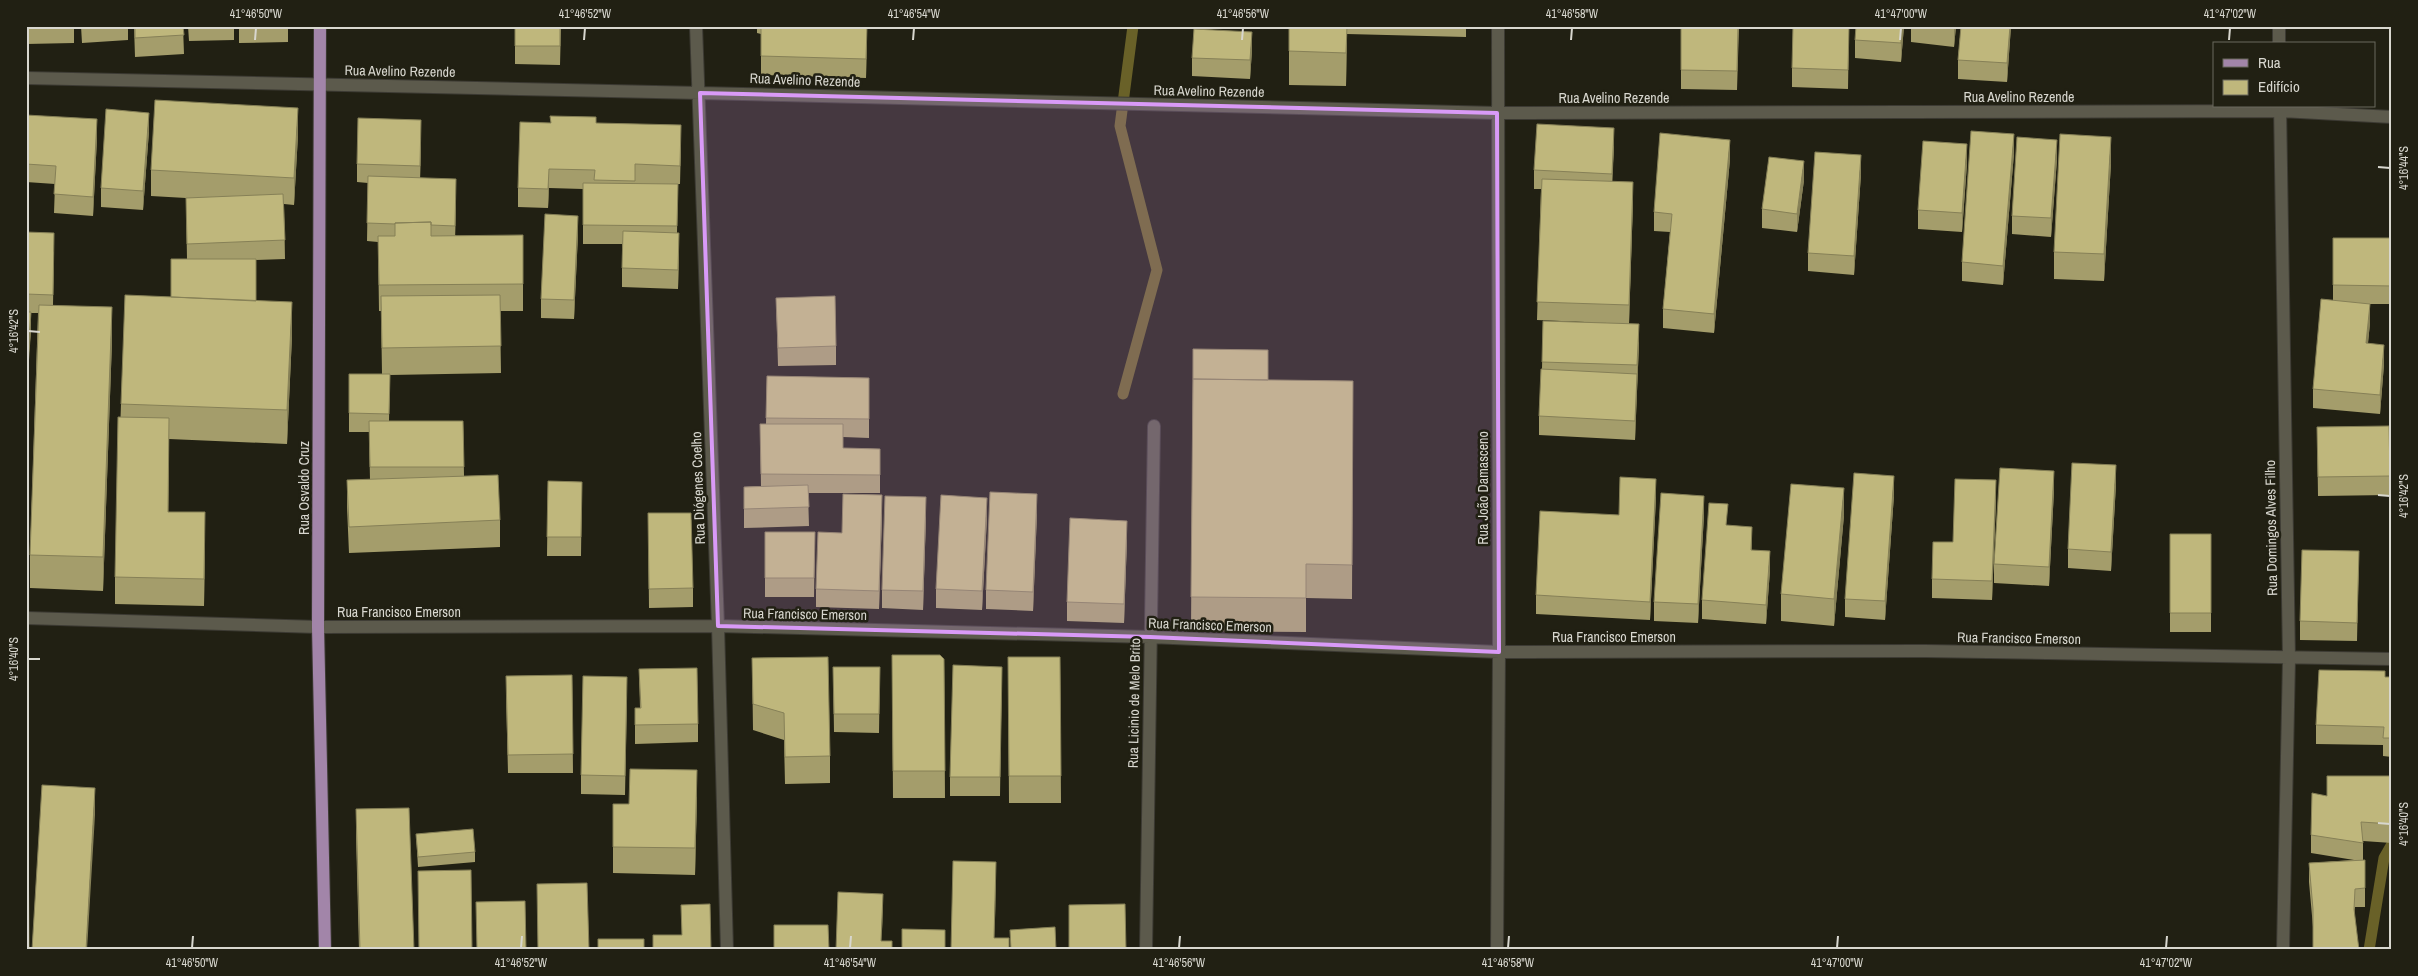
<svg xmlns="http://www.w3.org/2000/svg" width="2418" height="976" viewBox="0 0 2418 976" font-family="'Archivo Narrow',sans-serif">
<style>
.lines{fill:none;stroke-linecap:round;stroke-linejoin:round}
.stream{stroke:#696128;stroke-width:11}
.minor-casing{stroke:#3c3a33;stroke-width:14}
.major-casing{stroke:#3c3a33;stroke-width:14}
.minor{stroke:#5c5a4c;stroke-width:12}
.major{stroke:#a285a9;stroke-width:12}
.wall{fill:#a49d6b}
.shaded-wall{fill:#868057}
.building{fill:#bfb77c;stroke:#868057}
.marked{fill:#d99af7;fill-opacity:0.2;stroke:#d99af7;stroke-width:4;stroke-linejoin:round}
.ticks{fill:none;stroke:#d8d7cf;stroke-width:2}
.labels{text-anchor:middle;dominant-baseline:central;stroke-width:5;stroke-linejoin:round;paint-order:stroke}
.street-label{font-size:14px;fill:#d8d7cf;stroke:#212013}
.neatline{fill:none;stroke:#d8d7cf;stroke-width:2}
.ticks-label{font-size:12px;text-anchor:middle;fill:#d8d7cf}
</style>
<rect width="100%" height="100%" fill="#212013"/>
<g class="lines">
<path class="stream" d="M1123,394L1157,270L1120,126L1133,26
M2369,950L2384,858L2392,844"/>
<g class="minor-casing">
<path id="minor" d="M696,26L718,626L727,950
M2279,26V44
M26,78L700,93L1497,113L2280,111L2392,117
M2280,106L2289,659L2283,950
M26,618L318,627L718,626L1150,637L1499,652L1925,651L2392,659
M1146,950L1154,426
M1497,950L1499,652L1498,26"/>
</g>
<g class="major-casing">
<path id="major" d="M320,26L318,627L325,950"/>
</g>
<use href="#minor" class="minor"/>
<use href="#major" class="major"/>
</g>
<path class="wall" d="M26,26H74V43L26,44Z
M81,26H128V40L82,43Z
M134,26H183L184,54L135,57Z
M188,26H234V40L189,41Z
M239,26H288V42L239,43Z
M561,26L560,65L515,64V46Z
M757,26H867L866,78L761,75V34L757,33Z
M1289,26H1466V37L1347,34L1346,86L1289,85Z
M1739,26L1737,90L1681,89V70Z
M1849,26L1848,89L1792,87V68Z
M1904,26L1901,62L1855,58V40Z
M1911,26H1956L1954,47L1911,42Z
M1961,26H2011L2007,82L1958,79V60Z
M1252,50L1250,79L1192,76V58Z
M26,115L97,138L93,216L54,213L55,184L26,182Z
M550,123H596L681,144L680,184H678L677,233L679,252L678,289L622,287V244H583V189L549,188L548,208L518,207V188Z
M149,131L143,210L101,207V188Z
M298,135L294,205L284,204L285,259L256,260V301L292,336L287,444L169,439L168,512L205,539L204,606L115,604V577L121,404L171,297L187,259L186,198L151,196V170Z
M421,139L420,178L456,198L455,235L523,284V311H500L501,373L390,375L389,421H463L464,476L500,520V547L349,553L347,507V480H370L369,432H349V374H382L381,311H379L378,242L367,241L368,183L357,182V164Z
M1614,146L1612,181L1633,201L1629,324L1639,343L1635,440L1539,435V416L1542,369L1543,321L1609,323L1537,320L1541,189H1534V170Z
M2014,153L2003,285L1962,281V262Z
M1730,159L1714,333L1663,328V309L1670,232L1654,231V212Z
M2057,159L2051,237L2012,234V216Z
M1967,163L1962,232L1918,229V210Z
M2111,163L2104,281L2054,279V252Z
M1861,174L1854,275L1808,271V253Z
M1804,180L1797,232L1762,228V209Z
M26,232L54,252L53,305L112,341L103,591L30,588V555L38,313H31V331L27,375L26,429Z
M578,234L574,319L541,318V299Z
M2333,238H2392V304H2370V323L2368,343L2384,364L2380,414L2313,408V389L2333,300Z
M776,298L836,346V365L778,366Z
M1193,349L1268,380L1353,381L1352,599L1306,598V632L1191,631Z
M767,376L869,378V438L843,437V448L880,449V493H808L809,526L744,528V487L761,486L760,424H766Z
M2317,427L2390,476V495L2318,496Z
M548,481L582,482L581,556H547Z
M2116,484L2111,571L2068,568V549Z
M2054,490L2049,586L1994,583V564Z
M1894,495L1885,620L1845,617V599Z
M1656,497L1650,620L1536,614V595L1619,515Z
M1996,499L1992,600L1932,598V579L1953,542Z
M648,513L693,588V607L649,608Z
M1037,513L1033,611L986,609V590Z
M882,514L879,609L816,607V589L842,533Z
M1704,514L1698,623L1654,621V602Z
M1844,515L1834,626L1781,621V594Z
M926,516L923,610L882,608V590Z
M987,517L982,610L936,608V589Z
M1728,525L1752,550L1770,570L1766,624L1702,619V600Z
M765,532H815L814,597H765Z
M2170,534H2211V632H2170Z
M1127,539L1124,623L1067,621V602Z
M2359,551L2357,641L2300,640V621Z
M892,655L944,659L945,798H893Z
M1008,657H1060L1061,803H1009Z
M752,658L830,756V783L785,784L784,740L753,730Z
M833,667H880L879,733L834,732Z
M1002,667L1000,796H950V777Z
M639,669L698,724V742L635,744V708H640Z
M572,675L573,773H508L506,694Z
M2385,677H2392V757L2383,756V745L2316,744V725Z
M627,696L625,795L581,794V775Z
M2392,776V843L2363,841V860H2365V907H2355L2354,913L2313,927L2309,882V863L2354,860L2311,853V835L2327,796Z
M697,797L695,875L613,873V804H629Z
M356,809L414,950H359L356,836Z
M416,834L475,852V862L418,867Z"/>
<path class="shaded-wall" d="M867,26V39L866,78V59Z
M1347,26L1346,86V53Z
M1902,26H1904L1901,62V43Z
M1954,26H1956L1954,47Z
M2010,26H2011L2007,82V63Z
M1252,32V50L1250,79V60Z
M298,108V135L294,205V178Z
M149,113V131L143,210V191Z
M97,119V138L93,216V197Z
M421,120V139L420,184V166Z
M1614,128V146L1612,192V174Z
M2014,134V153L2003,285V266Z
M2111,137V163L2104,281V254Z
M1730,140V159L1714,333V314Z
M2057,140V159L2051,237V218Z
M1967,144V163L1962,232V213Z
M1861,155V174L1854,275V256Z
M1804,161V180L1797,232V214Z
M549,169V188L548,208V189Z
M456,179V198L455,245V226Z
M1633,182V201L1629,324V305Z
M578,216V234L574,319V300Z
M679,233V252L678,289V270Z
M292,302V336L287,444V410Z
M2370,304V323L2366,362V343Z
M112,307V341L103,591V557Z
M31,312V331L28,375V356Z
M1639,324V343L1635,440V421Z
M2384,345V364L2380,414V395Z
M27,363V390L26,429V402Z
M169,418V445L168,538V512Z
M2116,465V484L2111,571V552Z
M2054,471V490L2049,586V567Z
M1894,476V495L1885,620V601Z
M1656,479V497L1650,620V602Z
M1996,480V499L1992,600V581Z
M1844,488V515L1834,626V599Z
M1037,494V513L1033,611V592Z
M882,495V514L879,609V591Z
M1704,496V514L1698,623V604Z
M926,497V516L923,610V591Z
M987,498V517L982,610V591Z
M205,512V539L204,606V579Z
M1127,521V539L1124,623V604Z
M1752,527V545L1751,568V550Z
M1770,551V570L1766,624V605Z
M697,770V797L695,875V848Z
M95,788V815L87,950H86Z
M996,862V889L994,950Z
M883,894V912L881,950Z"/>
<path class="building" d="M135,26H183L184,35L135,38Z
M515,26H560V46H515Z
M761,26H867L866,59L761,56Z
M1289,26H1347L1346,53L1289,51Z
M1681,26H1738L1737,71L1681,70Z
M1793,26H1849L1848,70L1792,68Z
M1856,26H1902L1901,43L1855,40Z
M1937,26H1954V28Z
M1961,26H2010L2007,63L1958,60Z
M1194,29L1252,32L1250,60L1192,58Z
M155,100L298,108L294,178L151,170Z
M106,109L149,113L143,191L101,188Z
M26,115L97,119L93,197L54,194L56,166L26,164Z
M550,116L596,117V123L681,125L680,166L635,164V181L594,180L595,170L549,169L548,189L518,188L520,122L551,123Z
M358,118L421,120L420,166L357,164Z
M1537,124L1614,128L1612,174L1534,170Z
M1971,131L2014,134L2003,266L1962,262Z
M1660,133L1730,140L1714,314L1663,309L1672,214L1654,212Z
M2060,134L2111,137L2104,254L2054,252Z
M2017,137L2057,140L2051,218L2012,216Z
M1923,141L1967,144L1962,213L1918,210Z
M1815,152L1861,155L1854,256L1808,253Z
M1769,157L1804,161L1797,214L1762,209Z
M368,176L456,179L455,226L431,225V222L395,223V224L367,223Z
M1542,179L1633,182L1629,305L1537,302Z
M583,183L678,184L677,226L583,225Z
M283,194L285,240L187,244L186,198Z
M545,214L578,216L574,300L541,299Z
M431,222V236L523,235V284L379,285L378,236H395V223Z
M623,231L679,233L678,270L622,268Z
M26,232L54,233L53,295L26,294Z
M2333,238H2392V286L2333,285Z
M171,259H256V301L171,297Z
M125,295L292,302L287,410L121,404Z
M500,295L501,346L382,348L381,296Z
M835,296L836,346L778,348L776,298Z
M2321,299L2370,304L2366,343L2384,345L2380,395L2313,389Z
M39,305L112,307L103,557L30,555Z
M26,312H31L28,356H26Z
M1543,321L1639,324L1637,365L1542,362Z
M1193,349L1268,350V380L1193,379Z
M26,363H27L26,402Z
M1541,369L1637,374L1635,421L1539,416Z
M349,374H390L389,414L349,413Z
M767,376L869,378V419L766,418Z
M1193,379L1353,381L1352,565L1306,564V598L1191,597Z
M118,417L169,418L168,512H205L204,579L115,577Z
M369,421H463L464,467H370Z
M760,424H843V448L880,449V475L761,474Z
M2389,426L2390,476L2318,477L2317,427Z
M2072,463L2116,465L2111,552L2068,549Z
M2000,468L2054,471L2049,567L1994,564Z
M1854,473L1894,476L1885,601L1845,599Z
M498,475L500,520L349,527L347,480Z
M1620,477L1656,479L1650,602L1536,595L1540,511L1619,515Z
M1955,479L1996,480L1992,581L1932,579L1933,542H1953Z
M548,481L582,482L581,537H547Z
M1791,484L1844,488L1834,599L1781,594Z
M808,485L809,507L744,509V487Z
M990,492L1037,494L1033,592L986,590Z
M1661,493L1704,496L1698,604L1654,602Z
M843,494L882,495L879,591L816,589L818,532L842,533Z
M941,495L987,498L982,591L936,589Z
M885,496L926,497L923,591L882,590Z
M1709,503L1728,504L1726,525L1752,527L1751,550L1770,551L1766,605L1702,600Z
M648,513H691L693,588L649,589Z
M1070,518L1127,521L1124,604L1067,602Z
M765,532H815L814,578H765Z
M2170,534H2211V613H2170Z
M2302,550L2359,551L2357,623L2300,621Z
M892,655H940L944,659L945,771H893Z
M828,657L830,756L785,757L784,713L753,704L752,658Z
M1008,657H1060L1061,776H1009Z
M953,665L1002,667L1000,777H950Z
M833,667H880L879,714H834Z
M697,668L698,724L635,725V708H641L639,669Z
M2319,670L2385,671V677H2392V738H2383L2384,727L2316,725Z
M572,675L573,754L508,755L506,676Z
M583,676L627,677L625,776L581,775Z
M630,769L697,770L695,848L613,847V804H629Z
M2327,776H2392V824L2361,822L2363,843L2311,835L2312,793L2327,796Z
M42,785L95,788L86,950H32Z
M409,808L414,950H360L356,809Z
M26,824H28L29,950H26Z
M473,829L475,852L418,857L416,834Z
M2365,860V888L2355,889L2354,909L2359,950H2313V909L2309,863Z
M953,861L996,862L994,938H1009V950H951Z
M471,870L472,950H419L418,871Z
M587,883L589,950H538L537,884Z
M838,892L883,894L881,941H892V950H836Z
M525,901L526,950H477L476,902Z
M710,904L711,950H653V935H682L681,905Z
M1125,904L1126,950H1069V905Z
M774,925H828L829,950H774Z
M1055,927L1056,950H1011L1010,930Z
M902,929L945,930V950H902Z
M598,939H644V950H598Z"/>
<path class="marked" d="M700,93L1497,113L1499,652L1150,637L718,626Z"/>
<path class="ticks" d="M255,40L256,28M584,40L585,28M913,40L914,28M1242,40L1243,28M1571,40L1572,28M1900,40L1901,28M2229,40L2230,28M2378,167L2390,168M28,331L40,332M2378,495L2390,496M28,659H40M2378,823L2390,824M192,948L193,936M521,948L522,936M850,948L851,936M1179,948L1180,936M1508,948L1509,936M1837,948L1838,936M2166,948L2167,936"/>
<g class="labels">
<g class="street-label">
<text transform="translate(400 71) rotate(1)">Rua Avelino Rezende</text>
<text transform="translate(805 80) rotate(2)">Rua Avelino Rezende</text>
<text transform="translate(1209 91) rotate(1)">Rua Avelino Rezende</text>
<text x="2019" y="97">Rua Avelino Rezende</text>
<text x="1614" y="98">Rua Avelino Rezende</text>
<text transform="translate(304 488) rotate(-90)">Rua Osvaldo Cruz</text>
<text transform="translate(698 488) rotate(-92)">Rua Diógenes Coelho</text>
<text transform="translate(1483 488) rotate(-90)">Rua João Damasceno</text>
<text transform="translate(2271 528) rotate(-91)">Rua Domingos Alves Filho</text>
<text x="399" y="612">Rua Francisco Emerson</text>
<text transform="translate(805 614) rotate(1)">Rua Francisco Emerson</text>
<text transform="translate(1210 625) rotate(2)">Rua Francisco Emerson</text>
<text x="1614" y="637">Rua Francisco Emerson</text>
<text transform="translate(2019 638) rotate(1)">Rua Francisco Emerson</text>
<text transform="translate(1134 703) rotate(-89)">Rua Licinio de Melo Brito</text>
</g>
</g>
<rect width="2418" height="976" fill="none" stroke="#212013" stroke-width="55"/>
<rect x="2213" y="42" width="162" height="65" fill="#212013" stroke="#6a695e"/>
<rect x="2223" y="59" width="25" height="8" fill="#a285a9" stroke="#6a695e"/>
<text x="2258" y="68" font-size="15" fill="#d8d7cf">Rua</text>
<rect x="2223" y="80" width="25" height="15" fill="#bfb77c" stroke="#6a695e"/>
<text x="2258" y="92" font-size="15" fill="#d8d7cf">Edifício</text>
<rect x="28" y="28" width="2362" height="920" class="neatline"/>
<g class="ticks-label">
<text x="256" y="18">41°46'50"W</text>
<text x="585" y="18">41°46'52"W</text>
<text x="914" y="18">41°46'54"W</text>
<text x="1243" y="18">41°46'56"W</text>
<text x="1572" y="18">41°46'58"W</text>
<text x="1901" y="18">41°47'00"W</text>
<text x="2230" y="18">41°47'02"W</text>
<text transform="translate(2404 168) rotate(-90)" y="4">4°16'44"S</text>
<text transform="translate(14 331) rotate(-90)" y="4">4°16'42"S</text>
<text transform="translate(2404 496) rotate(-90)" y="4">4°16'42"S</text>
<text transform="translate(14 659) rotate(-90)" y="4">4°16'40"S</text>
<text transform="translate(2404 824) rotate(-90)" y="4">4°16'40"S</text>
<text x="192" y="967">41°46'50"W</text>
<text x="521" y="967">41°46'52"W</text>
<text x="850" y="967">41°46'54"W</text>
<text x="1179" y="967">41°46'56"W</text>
<text x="1508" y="967">41°46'58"W</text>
<text x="1837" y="967">41°47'00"W</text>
<text x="2166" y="967">41°47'02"W</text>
</g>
</svg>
